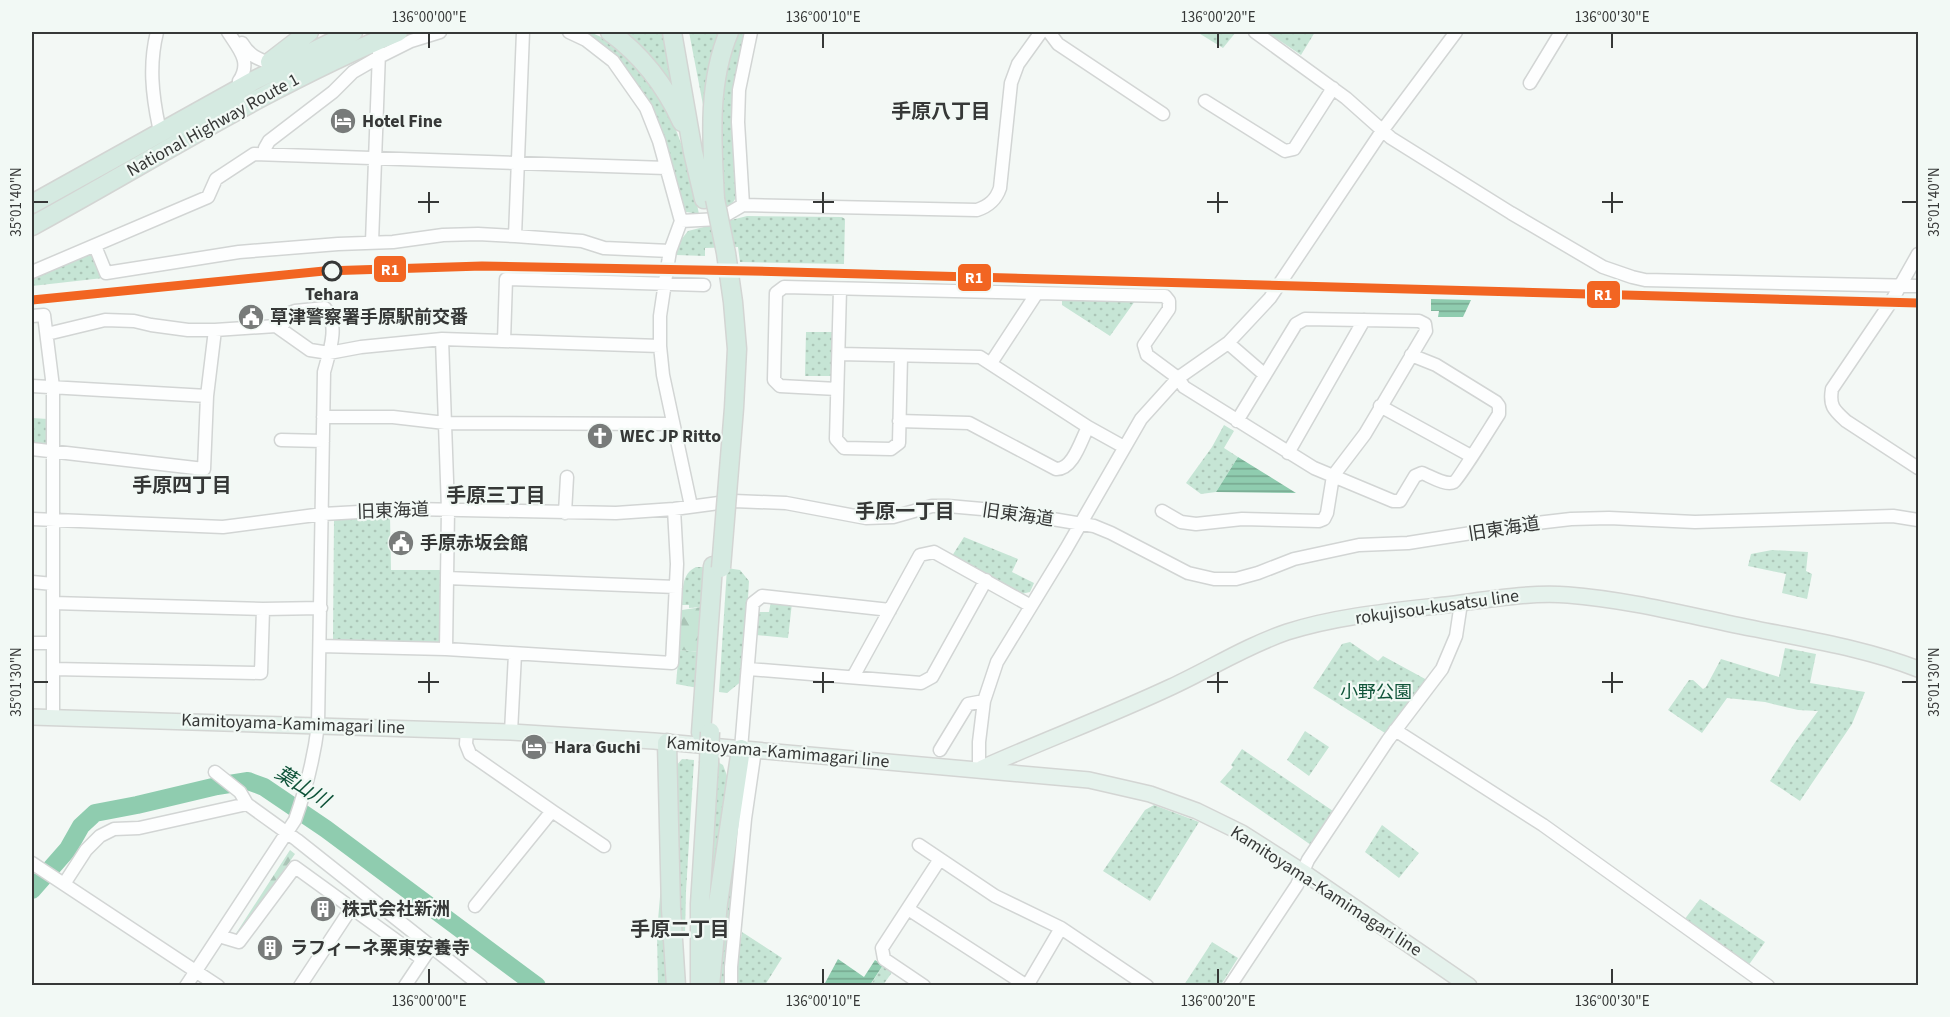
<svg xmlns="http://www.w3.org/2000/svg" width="1950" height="1017" viewBox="0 0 1950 1017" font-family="'Source Sans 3','Noto Sans JP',sans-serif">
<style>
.green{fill:url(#green-dots)}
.forest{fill:url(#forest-firs)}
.water{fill:url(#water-rules)}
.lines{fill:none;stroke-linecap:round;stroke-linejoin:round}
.river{stroke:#8fccaf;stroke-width:18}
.minor-casing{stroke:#d2d5d4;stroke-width:15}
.major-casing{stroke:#d3d5d3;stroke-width:18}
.highway-casing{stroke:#d3d5d3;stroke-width:21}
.minor{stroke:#fdfefe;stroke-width:12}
.major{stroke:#e5f2ec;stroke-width:15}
.highway{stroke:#d5eae1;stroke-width:18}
.highway-bridge-casing{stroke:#d3d5d3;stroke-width:21;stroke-linecap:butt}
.highway-bridge{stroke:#d5eae1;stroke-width:18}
.rail-1-casing{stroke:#f2f9f5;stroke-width:14}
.rail-1{stroke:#f26522;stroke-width:9}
.ticks{fill:none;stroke:#363837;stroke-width:2}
.stop-dot{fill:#f2f9f5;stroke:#363837;stroke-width:3}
.labels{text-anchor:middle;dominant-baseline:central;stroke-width:4.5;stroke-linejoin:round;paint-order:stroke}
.poi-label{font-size:18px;font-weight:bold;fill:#363837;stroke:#f2f9f5;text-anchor:start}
.street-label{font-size:18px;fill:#363837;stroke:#f2f9f5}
.stop-label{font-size:18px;font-weight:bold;fill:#363837;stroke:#f2f9f5}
.park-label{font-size:18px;fill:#105439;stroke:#f2f9f5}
.neighbourhood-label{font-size:20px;font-weight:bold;fill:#363837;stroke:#f2f9f5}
.water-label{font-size:20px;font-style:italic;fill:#0e5238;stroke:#f2f9f5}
.line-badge{stroke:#f2f9f5;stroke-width:2}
.badge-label{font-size:16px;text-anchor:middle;font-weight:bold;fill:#fff}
.neatline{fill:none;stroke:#363837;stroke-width:2}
.ticks-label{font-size:15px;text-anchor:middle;fill:#363837}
</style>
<defs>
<pattern id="green-dots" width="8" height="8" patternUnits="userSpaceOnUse" patternTransform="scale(1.5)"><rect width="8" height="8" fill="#c6e5d5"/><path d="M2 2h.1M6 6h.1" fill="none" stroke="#abc5b7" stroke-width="1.8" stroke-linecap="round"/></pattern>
<pattern id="forest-firs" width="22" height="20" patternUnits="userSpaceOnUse" patternTransform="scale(1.5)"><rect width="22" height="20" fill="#c6e5d5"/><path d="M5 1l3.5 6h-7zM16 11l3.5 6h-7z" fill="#abc5b7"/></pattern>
<pattern id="water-rules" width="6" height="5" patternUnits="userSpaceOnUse" patternTransform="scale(1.5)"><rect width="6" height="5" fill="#8fccaf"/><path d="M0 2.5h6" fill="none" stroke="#76a78f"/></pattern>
</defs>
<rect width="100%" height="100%" fill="#f3f8f5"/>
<path class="green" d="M578,32C596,32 600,36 615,47C669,85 687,153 699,214L686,212L683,208L647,104Z
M618,32H666L678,96Z
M689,32H722L704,110Z
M735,32H743L745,37C738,69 732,100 733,133C733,152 739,173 737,193C736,201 730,207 723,209L719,83Z
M1197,32H1236L1223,48Z
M1267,32H1315L1301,55Z
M747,216L842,217L845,219L844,264L740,262L738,247L705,248V256L676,255L680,241L688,231Z
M89,254L94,256L103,278L32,286V278Z
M1062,299L1135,301L1110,336L1062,305Z
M806,332H834L833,376H805Z
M32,418L48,419V442L45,445L32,444Z
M1224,425L1234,431L1224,448L1238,457L1216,492L1201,494L1186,483L1212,447Z
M390,515L391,570H442L441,642L438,644L333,641L334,519Z
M964,537L1018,559L1012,572L1034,583L1030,592L1021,594L952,556Z
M1772,550L1808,552L1806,571L1812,574L1807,599L1782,593L1786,574L1748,566L1751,554Z
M696,567H706L702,607L689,608V605H682C683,590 681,574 696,567Z
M727,568L740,570L749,581L743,680L727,693L719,692Z
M771,601L792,603L788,638L756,635L757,612H769Z
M1350,642L1378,661L1383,656L1427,680L1385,733L1313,688L1342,644Z
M1785,648L1816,654L1810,683L1865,692L1852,724L1800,801L1770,781L1796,741L1818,711L1798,710L1765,702L1727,698L1702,733L1668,710L1689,680H1693L1703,689L1706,687L1721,659L1779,677Z
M679,650L701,652L698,688L676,684Z
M1305,731L1329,747L1309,776L1287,760Z
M1242,749L1333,811L1311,845L1220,782L1233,767L1231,765Z
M682,759L694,760L686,891L685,936H679L676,766Z
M716,761L723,765L729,781L712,909L706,907Z
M1154,805L1199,822L1150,901L1103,871L1145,810Z
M1382,825L1419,853L1399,878L1365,852Z
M734,846H737L725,985L716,986Z
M661,885H665L672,985L658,986L657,932Z
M1700,899L1765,942L1748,966L1684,920Z
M742,932L782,958L765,985L737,986L736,969Z
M1212,942L1238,958L1221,985H1184Z
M883,965L893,971L883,985L870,986Z"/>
<path class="forest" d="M702,607L701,652L679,650L682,610Z
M290,850L295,854L237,938L235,935Z"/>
<path class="water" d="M1431,299L1471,300L1463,317H1438L1439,311H1431Z
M1238,457L1296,493L1216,492Z
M838,959L864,977L875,960L883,965L870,985L827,986L825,983Z"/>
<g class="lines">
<path class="river" d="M32,890L68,849L81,826L95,813L137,805L217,786L248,781L264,787L326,829L537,986"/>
<g class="minor-casing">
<path id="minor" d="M157,32C149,64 152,94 159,127
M228,32C239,49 252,62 239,81
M569,32L586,40L613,61L646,108L659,141L681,221L670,251L667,269L660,316V346L663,375L691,506
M1049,32L1058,44L1163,114
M1255,32L1346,98L1391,138L1511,213L1603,267L1632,277L1645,280L1918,286
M242,43C249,55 257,59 270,63
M1530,83L1561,32
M1205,101L1285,151L1294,149L1333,88
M264,154L265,148L269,141L333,92L353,72L379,57L411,41L440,32
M743,205L738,122L739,90L751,32
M681,221L719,219L743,205L977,210C989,206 996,200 1000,188L1011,83L1018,64L1041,32
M515,236L523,32
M372,242L379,52
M95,246L106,273L239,252L338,244L393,242L443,235L478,234L515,236L582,241L604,248L670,251
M1918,254L1891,302L1832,389C1829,406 1834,410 1846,421L1918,468
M32,272L208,197L216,179L254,154L666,168
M840,289L836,439L844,448L891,449L899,443L901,356
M32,316L44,315L53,387V717
M215,330L276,326L310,350L329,353L361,347L442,339L660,346
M442,339L448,509L446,649
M504,341L506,279L704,285
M1228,343L1265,375
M839,354L980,357L1088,427L1124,447
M991,363L1037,293
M32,386L207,396
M837,389L780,386L774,380L776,293L784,287L1165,296L1169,301V309L1144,345L1147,355L1178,378L1184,387L1314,468L1393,501H1400L1415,476L1422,473C1430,476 1446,486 1454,482C1458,480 1493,423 1499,414V406L1496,402L1436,365L1411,355
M1380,406L1471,456
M323,417H393L445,423L673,424
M899,421L969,423L1056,469C1073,470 1081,440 1088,427
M281,440L323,441
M32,449L204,469L207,396L215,330H188L151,325L134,321L105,320L47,334
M1288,453L1364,320
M1162,511L1181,522L1196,524L1242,519L1319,521L1324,519L1327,513L1333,476L1365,434L1426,331L1425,324L1419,321L1305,319L1296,324L1237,421
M565,513L567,477
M32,519L223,527L323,514L413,509L616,513L674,509L734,501L786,503L866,518L893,517L932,506H948L1005,511L1094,526L1111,533L1188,573L1214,579H1236L1258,573L1294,559L1359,545L1408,543L1528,524L1571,519L1609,518L1695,522L1893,516L1918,520
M447,578L676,587
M32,582L53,584
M53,603L263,609L321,608
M32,643H53
M320,646L446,649L672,663L677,564L674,509
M53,669L261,673L263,609
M749,669L921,683L932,677L986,580
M853,677L920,555L934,552L1031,606
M467,730L466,744L470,754L552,811L475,906
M1395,730L1543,825L1768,986
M511,732L515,654
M741,749L753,603L762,596L890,610
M940,750L968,704L984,701
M979,769V742L984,701L997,662L1066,549L1141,419L1178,378L1228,343L1270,298L1382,131L1456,32
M215,772L240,792L247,804L297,840L481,986
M552,811L604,846
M919,845L995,896L1061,928L1147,986
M32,863L218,986
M64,884L86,850L100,836L114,829L139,828L247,804
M908,909L1027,986L1061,928
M219,936L239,942L295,867L422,959
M186,986L295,820C306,789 314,758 318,725L324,372C329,353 340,324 325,308L295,311L290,313L281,328
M300,986L352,907
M405,986L427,953
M731,986V967L745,819L755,750
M924,986L884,959L882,948L940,859
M1230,986L1297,885L1308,860L1388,740L1442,669L1456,636L1461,603"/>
</g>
<g class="major-casing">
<path id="major" d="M32,717L511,732L654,741L1089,780L1150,794L1197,811L1242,833L1303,872L1469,986
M982,768C1045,740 1109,716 1171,687C1210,669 1246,646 1287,632C1337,616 1393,611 1446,605C1486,600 1527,592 1568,595C1632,600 1694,617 1756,629C1810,640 1867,649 1918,669"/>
</g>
<g class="highway-casing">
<path id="highway" d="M610,32C643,56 665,85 682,122
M672,32L693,152L704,199
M270,62L309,32
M715,199C712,143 707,84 729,32
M32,204L253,81L353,32
M32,226C153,160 270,85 398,32
M701,733L713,566
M667,743L671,909L676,986
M700,983V904L709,763
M710,986L718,903L741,749"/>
</g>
<use href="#minor" class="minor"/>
<use href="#major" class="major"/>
<use href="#highway" class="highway"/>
<g class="highway-bridge-casing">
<path id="highway-bridge" d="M715,199L726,253L733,302L737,349L734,408L721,568
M709,763L710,732"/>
</g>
<use href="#highway-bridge" class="highway-bridge"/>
<g class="rail-1-casing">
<path id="rail-1" d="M32,300L324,271L482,266L751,271L1918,303"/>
</g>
<use href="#rail-1" class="rail-1"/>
</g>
<path class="ticks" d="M429,33V48M823,33V48M1218,33V48M1612,33V48M429,192V213M823,192V213M1218,192V213M1612,192V213M33,202H48M418,202H439M813,202H834M1207,202H1228M1602,202H1623M1902,202H1917M429,672V693M823,672V693M1218,672V693M1612,672V693M33,682H48M418,682H439M813,682H834M1207,682H1228M1602,682H1623M1902,682H1917M429,969V984M823,969V984M1218,969V984M1612,969V984"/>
<defs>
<g id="hotel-disc" transform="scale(1.35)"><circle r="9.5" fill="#787b7a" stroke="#f2f9f5"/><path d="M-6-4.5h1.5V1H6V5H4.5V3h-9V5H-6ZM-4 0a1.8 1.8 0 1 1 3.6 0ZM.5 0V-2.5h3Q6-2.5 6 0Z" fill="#fff"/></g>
<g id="civic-disc" transform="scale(1.35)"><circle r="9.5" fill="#787b7a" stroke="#f2f9f5"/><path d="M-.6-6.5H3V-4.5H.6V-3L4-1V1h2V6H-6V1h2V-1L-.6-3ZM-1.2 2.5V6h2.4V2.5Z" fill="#fff"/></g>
<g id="church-disc" transform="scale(1.35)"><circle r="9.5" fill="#787b7a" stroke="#f2f9f5"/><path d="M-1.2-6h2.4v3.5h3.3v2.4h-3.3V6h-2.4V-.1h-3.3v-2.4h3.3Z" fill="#fff"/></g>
<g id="building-disc" transform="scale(1.35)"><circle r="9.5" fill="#787b7a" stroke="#f2f9f5"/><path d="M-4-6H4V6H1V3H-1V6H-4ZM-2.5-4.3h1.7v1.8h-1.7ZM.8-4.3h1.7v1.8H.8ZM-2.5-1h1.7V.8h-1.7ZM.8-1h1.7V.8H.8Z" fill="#fff"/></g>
</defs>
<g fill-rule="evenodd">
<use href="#hotel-disc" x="343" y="121"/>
<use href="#civic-disc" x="251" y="317"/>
<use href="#church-disc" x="600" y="436"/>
<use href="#civic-disc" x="401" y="543"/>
<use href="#hotel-disc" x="534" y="747"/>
<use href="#building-disc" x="323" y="909"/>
<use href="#building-disc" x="270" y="948"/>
</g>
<circle class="stop-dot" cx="332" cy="271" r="9"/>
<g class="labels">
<g class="poi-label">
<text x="362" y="121">Hotel Fine</text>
<text x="270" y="317">草津警察署手原駅前交番</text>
<text x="620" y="436">WEC JP Ritto</text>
<text x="420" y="543">手原赤坂会館</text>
<text x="554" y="747">Hara Guchi</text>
<text x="342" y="909">株式会社新洲</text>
<text x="290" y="948">ラフィーネ栗東安養寺</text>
</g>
<g class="street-label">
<text transform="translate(213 125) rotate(-29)">National Highway Route 1</text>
<text transform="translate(393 511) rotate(-2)">旧東海道</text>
<text transform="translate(1018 515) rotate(8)">旧東海道</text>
<text transform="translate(1504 529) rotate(-9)">旧東海道</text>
<text transform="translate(1437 607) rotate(-8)">rokujisou-kusatsu line</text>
<text transform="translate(293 724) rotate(2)">Kamitoyama-Kamimagari line</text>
<text transform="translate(778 752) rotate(5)">Kamitoyama-Kamimagari line</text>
<text transform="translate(1326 891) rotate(33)">Kamitoyama-Kamimagari line</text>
</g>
<g class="stop-label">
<text x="332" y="294">Tehara</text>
</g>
<g class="park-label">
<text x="1376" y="692">小野公園</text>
</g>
<g class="neighbourhood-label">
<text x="941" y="112">手原八丁目</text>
<text x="182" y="486">手原四丁目</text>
<text x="496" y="496">手原三丁目</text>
<text x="905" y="512">手原一丁目</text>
<text x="680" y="930">手原二丁目</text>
</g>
<g class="water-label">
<text transform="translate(302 787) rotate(32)">葉山川</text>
</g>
</g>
<g class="line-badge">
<rect x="373" y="255" width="34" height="28" rx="6" fill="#f26522"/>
<rect x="957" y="263" width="35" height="29" rx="6" fill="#f26522"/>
<rect x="1586" y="280" width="35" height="29" rx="6" fill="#f26522"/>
</g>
<g class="badge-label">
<text x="390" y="275">R1</text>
<text x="974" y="283">R1</text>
<text x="1603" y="300">R1</text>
</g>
<rect width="1950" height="1017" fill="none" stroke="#f2f9f5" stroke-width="66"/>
<rect x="33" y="33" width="1884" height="951" class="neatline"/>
<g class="ticks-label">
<text x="429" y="22">136°00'00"E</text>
<text x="823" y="22">136°00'10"E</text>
<text x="1218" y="22">136°00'20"E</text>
<text x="1612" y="22">136°00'30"E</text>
<text transform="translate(16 202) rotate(-90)" y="5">35°01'40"N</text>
<text transform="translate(1934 202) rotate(-90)" y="5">35°01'40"N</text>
<text transform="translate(16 682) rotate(-90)" y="5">35°01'30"N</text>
<text transform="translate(1934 682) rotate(-90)" y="5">35°01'30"N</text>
<text x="429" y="1006">136°00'00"E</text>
<text x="823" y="1006">136°00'10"E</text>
<text x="1218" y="1006">136°00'20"E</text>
<text x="1612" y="1006">136°00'30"E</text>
</g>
</svg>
